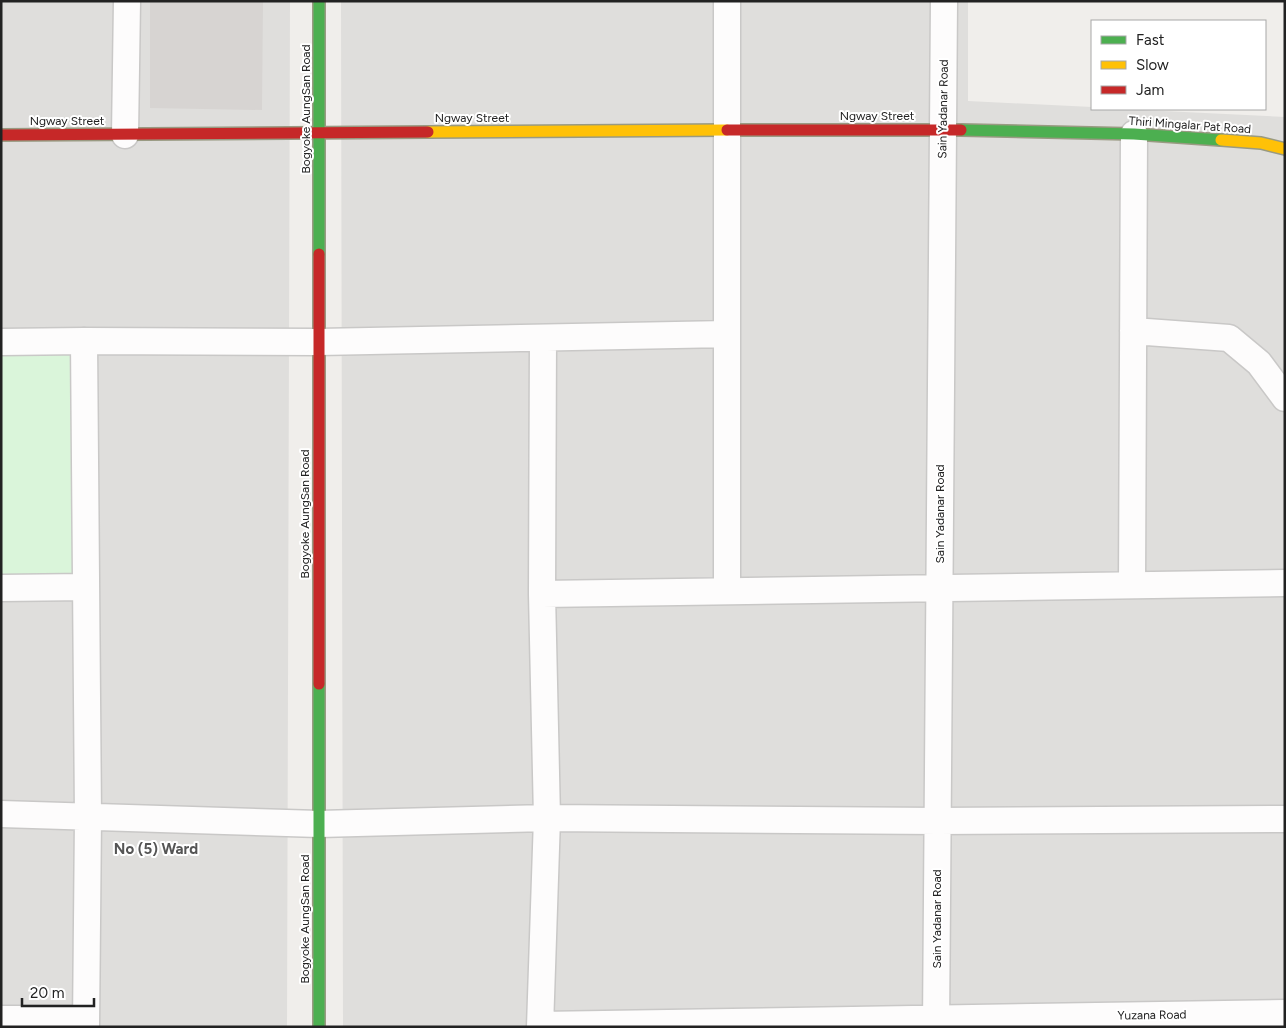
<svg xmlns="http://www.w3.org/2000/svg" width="1286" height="1028" viewBox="0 0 1286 1028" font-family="Figtree,sans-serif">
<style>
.residential{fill:#dfdedc}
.park{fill:#daf5da}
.building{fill:#d7d4d2}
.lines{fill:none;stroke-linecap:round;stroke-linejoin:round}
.street-casing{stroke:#c9c8c7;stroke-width:29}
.fast-casing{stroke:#999a82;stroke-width:14}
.slow-casing{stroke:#999a82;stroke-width:14}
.jam-casing{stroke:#999a82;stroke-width:14}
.street{stroke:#fdfcfc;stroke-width:26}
.fast{stroke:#4caf50;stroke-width:11}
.slow{stroke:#ffc107;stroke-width:11}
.jam{stroke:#c62828;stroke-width:11}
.labels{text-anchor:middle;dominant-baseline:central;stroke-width:4;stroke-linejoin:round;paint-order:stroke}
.street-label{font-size:12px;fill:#222;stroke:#fff}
.quarter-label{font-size:15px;font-weight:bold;fill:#555;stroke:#fff}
</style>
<rect width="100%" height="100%" fill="#f0eeeb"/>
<path class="residential" d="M1,1H290L287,1027H1Z
M341,1H968V101L1092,107V109H1122L1285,117V1027H343Z"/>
<path class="park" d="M1,346H79V580H1Z"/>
<path class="building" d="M150,1H263L262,110L150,108Z"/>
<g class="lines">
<g class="street-casing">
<path id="street" d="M125,135L127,1
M1133,331L1229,338L1259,363L1285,398
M84,341L88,817L86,1027
M1,342L84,341L319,342L727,334
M1132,585L1134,134
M1,588L86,587
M727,591V1
M542,594L1285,583
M1,814L319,824L547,818L938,821L1285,819
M1,1019H86
M540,1025L1285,1013
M540,1027L547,818L542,594L543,338
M936,1027L944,1"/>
</g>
<g class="fast-casing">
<path id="fast" d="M319,1V254
M961,130L1134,134L1221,140
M319,684V1027"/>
</g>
<g class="slow-casing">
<path id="slow" d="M428,132L727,130
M1221,140L1261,143L1285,149"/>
</g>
<g class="jam-casing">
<path id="jam" d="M727,130H961
M1,135L428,132
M319,254V684"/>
</g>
<use href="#street" class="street"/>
<use href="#fast" class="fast"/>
<use href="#slow" class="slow"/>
<use href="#jam" class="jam"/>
</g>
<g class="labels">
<g class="street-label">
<text transform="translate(306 109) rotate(-90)">Bogyoke AungSan Road</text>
<text transform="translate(943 109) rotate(-89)">Sain Yadanar Road</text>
<text x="877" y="116">Ngway Street</text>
<text x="472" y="118">Ngway Street</text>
<text x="67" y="121">Ngway Street</text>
<text transform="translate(1190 125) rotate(4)">Thiri Mingalar Pat Road</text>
<text transform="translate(305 514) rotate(-90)">Bogyoke AungSan Road</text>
<text transform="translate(940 514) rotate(-90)">Sain Yadanar Road</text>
<text transform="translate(305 919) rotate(-90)">Bogyoke AungSan Road</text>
<text transform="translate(937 919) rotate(-90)">Sain Yadanar Road</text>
<text transform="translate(1152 1015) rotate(-1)">Yuzana Road</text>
</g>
<g class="quarter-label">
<text x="156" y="849">No (5) Ward</text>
</g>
</g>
<rect width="1286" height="1028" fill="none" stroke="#222222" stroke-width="5"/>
<rect x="1091" y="20" width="175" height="90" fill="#ffffff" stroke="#a7a7a7"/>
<rect x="1101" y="36" width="25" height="8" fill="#4caf50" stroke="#a7a7a7"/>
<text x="1136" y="45" font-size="15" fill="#222222">Fast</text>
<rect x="1101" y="61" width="25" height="8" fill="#ffc107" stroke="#a7a7a7"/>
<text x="1136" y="70" font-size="15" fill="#222222">Slow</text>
<rect x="1101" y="86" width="25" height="8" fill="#c62828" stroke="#a7a7a7"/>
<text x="1136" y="95" font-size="15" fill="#222222">Jam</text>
<path d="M22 998v8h72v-8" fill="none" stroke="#222222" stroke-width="2.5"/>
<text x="30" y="998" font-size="15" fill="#222222" stroke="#ffffff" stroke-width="4" paint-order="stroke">20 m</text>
</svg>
